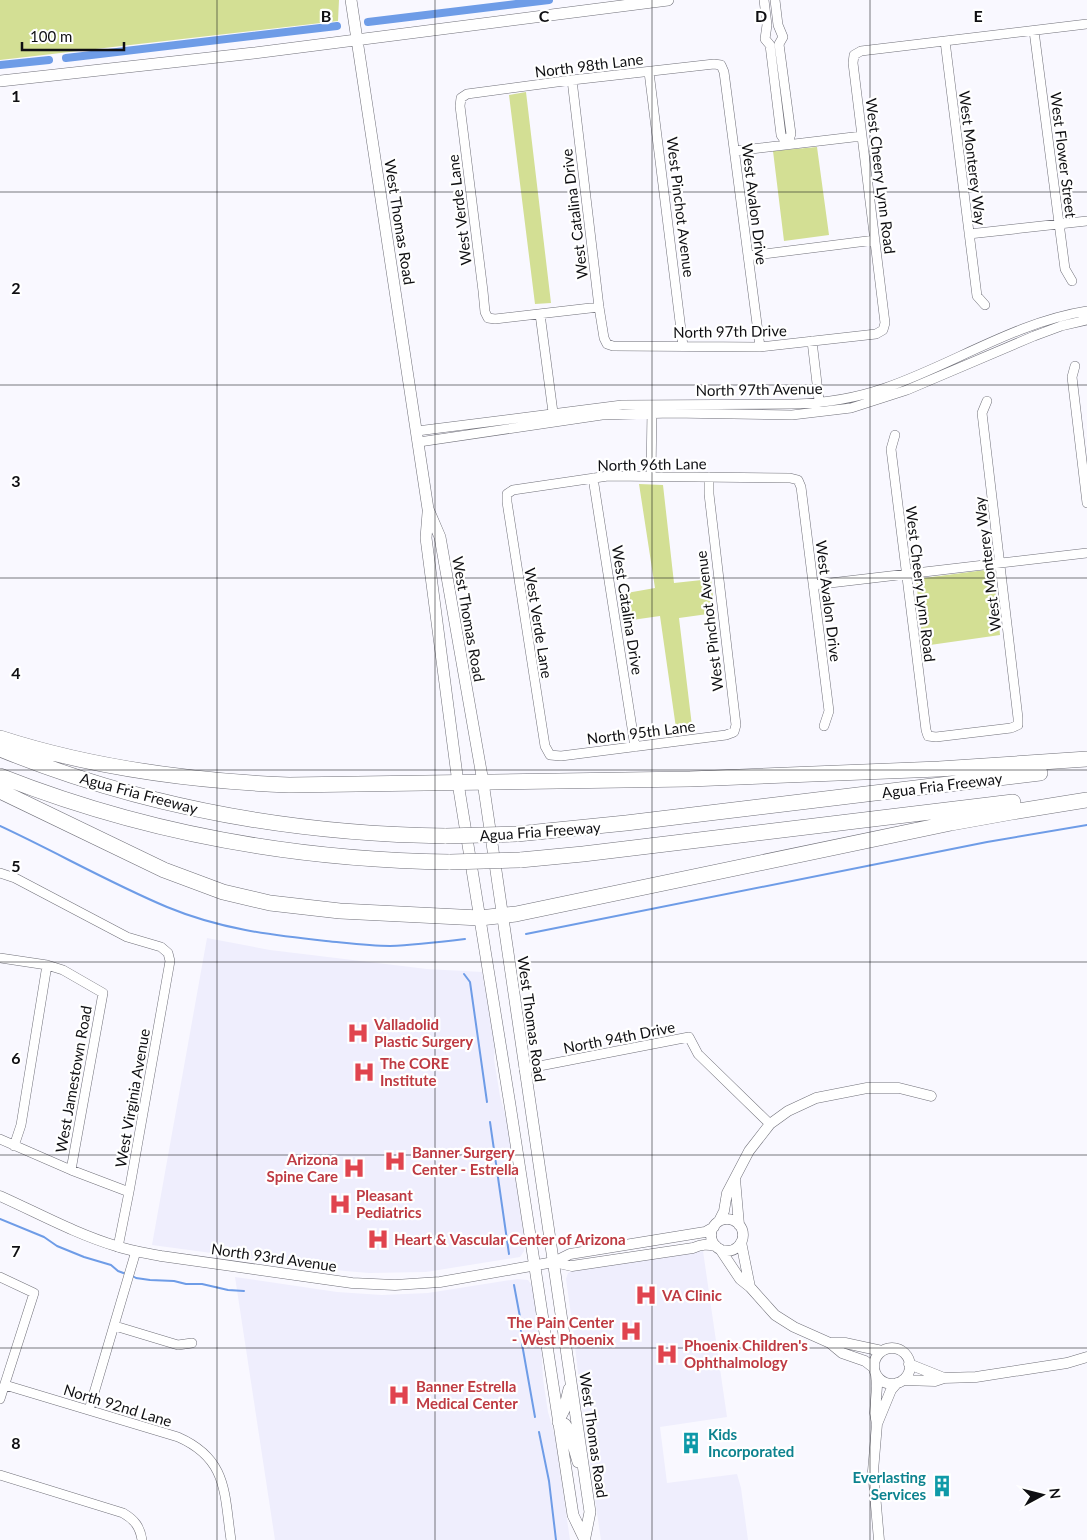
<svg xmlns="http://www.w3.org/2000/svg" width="1087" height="1540" viewBox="0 0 1087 1540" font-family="Lato,sans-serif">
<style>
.built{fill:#efeefd}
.green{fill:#d3df94}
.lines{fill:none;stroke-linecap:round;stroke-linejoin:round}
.stream{stroke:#6e9ce7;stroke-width:2}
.canal{stroke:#6e9ce7;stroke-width:8}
.minor-casing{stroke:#707079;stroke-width:10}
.tertiary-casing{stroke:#707079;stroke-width:11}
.secondary-casing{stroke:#707079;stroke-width:12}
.motorway-casing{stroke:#707079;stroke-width:16}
.minor{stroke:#fff;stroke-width:9}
.tertiary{stroke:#fff;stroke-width:10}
.secondary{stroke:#fff;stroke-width:11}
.motorway{stroke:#fff;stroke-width:15}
.motorway-bridge-casing{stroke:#707079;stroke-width:16;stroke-linecap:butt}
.motorway-bridge{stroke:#fff;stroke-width:15}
.grid{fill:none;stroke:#0f0f12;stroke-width:1;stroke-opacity:0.55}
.labels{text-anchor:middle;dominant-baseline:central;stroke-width:4.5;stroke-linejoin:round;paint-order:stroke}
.street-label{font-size:15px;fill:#0f0f12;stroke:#fff}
.health-label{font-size:15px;font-weight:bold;fill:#be3a42;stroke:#fff;text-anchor:start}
.culture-label{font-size:15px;font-weight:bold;fill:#0d838f;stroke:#fff;text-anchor:start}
.grid-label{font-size:16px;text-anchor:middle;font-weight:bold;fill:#0f0f12;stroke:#fff;stroke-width:4.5;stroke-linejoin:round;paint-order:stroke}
</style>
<rect width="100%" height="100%" fill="#f9f8ff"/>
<path class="built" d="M207,938L270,950L427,969L482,972L495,1045L494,1059L500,1096L508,1125L525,1245L524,1251L520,1257L426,1272L369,1273L345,1271L152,1245Z
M703,1251L727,1417L660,1427L667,1483L737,1474L741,1488L748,1540H601L584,1425L573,1329L566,1279L568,1273L576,1269Z
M235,1277L337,1292L382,1295L428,1293L517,1279L528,1280L533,1287L541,1343L543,1379L548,1412L555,1436L570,1540H275Z"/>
<path class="green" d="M0,0H339L338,21L0,60Z
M526,92L551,303L535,304L509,95Z
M817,147L829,235L784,241L773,151Z
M639,484L663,485L674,583L711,579L715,613L679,618L692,726L676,728L660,616L625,621L621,594L655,588Z
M993,569L1000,635L923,646L916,579Z"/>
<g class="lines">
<path class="stream" d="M0,826C56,852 110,883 167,907C220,929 270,935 326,941C347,943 368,946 390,946C415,945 440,942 465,939
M526,934L987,842L1087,825
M464,974L470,982L487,1102
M490,1122L509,1254
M0,1219L44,1237L57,1246L84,1257L111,1265L118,1271L126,1274
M131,1275L136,1278L150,1280L174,1281L186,1284H202L228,1290L244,1291
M514,1285L520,1317L522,1344L535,1417
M539,1432L549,1481L556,1540"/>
<path class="canal" d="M368,22L549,0
M66,58L337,26
M0,65L49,60"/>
<g class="minor-casing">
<path id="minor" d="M764,0L767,25L765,39L770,45L781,135L787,144
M775,0L778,25L783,37L779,44L791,134L787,144
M1034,31L1065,269L1072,281
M945,41L977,296L985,305
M649,72L683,346
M572,80L599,307L604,338L607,344L613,346L760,347L876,334L883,330L885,323L853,63L854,55L861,51L1087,24
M735,151L862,136
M969,234L1087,221
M748,256L875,240
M599,307L495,319L488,318L485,312L483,291L460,106L461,98L467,94L572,80L714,64L721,65L724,72L760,347
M540,314L554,420
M812,341L820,409
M1075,366L1072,377L1087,503
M417,431L622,405L795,404C826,403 856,398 885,388C952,365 1016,322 1087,311
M895,435L891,449L926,730L928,736L936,737L1011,728L1018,725V718L982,413L987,401
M419,442L602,415L671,413L792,415L851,408L907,390L1034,336L1061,326L1087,320
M651,476L652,409
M709,477V494L736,725L734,732L726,735L561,756L550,755L545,746L507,502V494L513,490L608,476L790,478L798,480L801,487L829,711L824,726
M593,478L635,747
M813,585L1087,553
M0,873L15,878L127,937L161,947L168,953L170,961L129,1192L118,1247
M0,958L47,965L63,970L103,993L71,1170
M524,1069L689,1037L698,1054L770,1124
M0,1139L71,1170L129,1192
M14,1146L21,1125L47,965
M0,1277L34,1293L0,1399
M115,1326L178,1345L192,1343
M5,1385L178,1437C228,1459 224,1493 231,1540
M89,1410L136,1251
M0,1475L123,1513C135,1520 140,1527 142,1540"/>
</g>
<g class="tertiary-casing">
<path id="tertiary" d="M735,1179L739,1225
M0,1196C38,1213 76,1234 116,1246C131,1251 146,1253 161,1256L352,1283L395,1285L440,1282L554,1262L570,1254L705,1232L714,1227
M711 1235a16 16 0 1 1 32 0a16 16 0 1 1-32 0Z
M719,1221L724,1211L727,1193L749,1151L770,1124L788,1111L816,1098L867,1088H899L931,1096
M741,1242L750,1287
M720,1249L740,1279L750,1287L775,1315L794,1327L830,1343L842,1353L865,1361L874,1368
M554,1262L572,1266L693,1248C702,1244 707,1244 716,1246
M830,1343H845L882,1351
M874 1366a18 18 0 1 1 36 0a18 18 0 1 1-36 0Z
M909,1364L944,1378
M876,1374L877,1386L875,1413L877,1424L873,1471L879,1540
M903,1380L935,1381L944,1378L976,1377L1067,1363L1087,1357
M877,1424L891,1390L897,1383"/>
</g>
<g class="secondary-casing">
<path id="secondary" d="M351,0L428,509L440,537L483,782L590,1512L585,1537
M0,81L254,53L668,0
M428,513L426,538L458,783L510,1105L573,1515L585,1540
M558,1422L565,1424L569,1431L578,1462
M558,1422L564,1410L569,1389"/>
</g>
<g class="motorway-casing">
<path id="motorway" d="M0,738C93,768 192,781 289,785L690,779L939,769L1087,759
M0,749C142,807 293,834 446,836
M0,776C144,833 296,860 450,862
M0,791L164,870L223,892L270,903L340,911L480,918L516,914L951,823L1012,812L1087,800
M517,834L626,823L1040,773
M520,860L583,854L1013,802"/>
</g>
<use href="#minor" class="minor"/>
<use href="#tertiary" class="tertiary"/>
<use href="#secondary" class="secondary"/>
<use href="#motorway" class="motorway"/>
<g class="motorway-bridge-casing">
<path id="motorway-bridge" d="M446,836L517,834
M450,862L520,860"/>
</g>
<use href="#motorway-bridge" class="motorway-bridge"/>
</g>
<path class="grid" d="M217,0V1540M435,0V1540M652,0V1540M870,0V1540M0,192H1087M0,385H1087M0,578H1087M0,770H1087M0,962H1087M0,1155H1087M0,1348H1087"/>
<defs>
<g id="hospital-bare" transform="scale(1.725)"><path d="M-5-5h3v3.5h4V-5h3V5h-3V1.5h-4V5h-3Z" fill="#e0444e" stroke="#fff" stroke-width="2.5" paint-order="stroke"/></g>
<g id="building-bare" transform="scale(1.725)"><path d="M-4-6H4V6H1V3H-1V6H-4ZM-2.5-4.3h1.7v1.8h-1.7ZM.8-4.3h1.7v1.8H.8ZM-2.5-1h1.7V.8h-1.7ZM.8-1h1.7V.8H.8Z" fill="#0f9aa8" stroke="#fff" stroke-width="2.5" paint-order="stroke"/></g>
</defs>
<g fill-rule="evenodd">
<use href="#hospital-bare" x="358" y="1033"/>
<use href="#hospital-bare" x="364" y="1072"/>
<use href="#hospital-bare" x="395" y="1161"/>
<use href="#hospital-bare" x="354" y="1168"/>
<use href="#hospital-bare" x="340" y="1204"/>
<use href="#hospital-bare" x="378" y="1239"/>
<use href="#hospital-bare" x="646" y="1295"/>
<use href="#hospital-bare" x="631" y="1331"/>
<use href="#hospital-bare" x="667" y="1354"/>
<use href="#hospital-bare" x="399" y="1395"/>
<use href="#building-bare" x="691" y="1443"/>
<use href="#building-bare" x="942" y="1486"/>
</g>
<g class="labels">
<g class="street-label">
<text transform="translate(589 65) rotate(-7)">North 98th Lane</text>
<text transform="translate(1064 155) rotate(83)">West Flower Street</text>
<text transform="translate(973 158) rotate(83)">West Monterey Way</text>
<text transform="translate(881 176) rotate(83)">West Cheery Lynn Road</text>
<text transform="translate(755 204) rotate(83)">West Avalon Drive</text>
<text transform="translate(681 207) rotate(83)">West Pinchot Avenue</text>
<text transform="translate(459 210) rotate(-97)">West Verde Lane</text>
<text transform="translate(574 214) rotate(-97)">West Catalina Drive</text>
<text transform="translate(400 222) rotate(81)">West Thomas Road</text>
<text transform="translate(730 331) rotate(-1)">North 97th Drive</text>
<text transform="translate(759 389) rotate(-1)">North 97th Avenue</text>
<text transform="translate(652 464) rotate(-1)">North 96th Lane</text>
<text transform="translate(987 564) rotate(-97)">West Monterey Way</text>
<text transform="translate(921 584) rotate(83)">West Cheery Lynn Road</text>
<text transform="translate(829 601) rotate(83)">West Avalon Drive</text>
<text transform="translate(628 610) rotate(81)">West Catalina Drive</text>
<text transform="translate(469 619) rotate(80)">West Thomas Road</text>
<text transform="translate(709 621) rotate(-97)">West Pinchot Avenue</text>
<text transform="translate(539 623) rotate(81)">West Verde Lane</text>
<text transform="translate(641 732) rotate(-7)">North 95th Lane</text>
<text transform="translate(942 785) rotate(-7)">Agua Fria Freeway</text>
<text transform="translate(139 793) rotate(15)">Agua Fria Freeway</text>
<text transform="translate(540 831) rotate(-4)">Agua Fria Freeway</text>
<text transform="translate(532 1019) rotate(82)">West Thomas Road</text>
<text transform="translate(619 1037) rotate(-11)">North 94th Drive</text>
<text transform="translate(73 1079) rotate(-80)">West Jamestown Road</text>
<text transform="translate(132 1098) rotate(-80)">West Virginia Avenue</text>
<text transform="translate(274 1257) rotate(8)">North 93rd Avenue</text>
<text transform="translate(118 1405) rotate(17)">North 92nd Lane</text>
<text transform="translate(594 1435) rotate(82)">West Thomas Road</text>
</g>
<g class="health-label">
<text x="374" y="1024">Valladolid<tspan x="374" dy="17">Plastic Surgery</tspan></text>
<text x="380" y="1063">The CORE<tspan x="380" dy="17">Institute</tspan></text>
<text x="412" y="1152">Banner Surgery<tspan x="412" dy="17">Center - Estrella</tspan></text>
<text x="338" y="1159" text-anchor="end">Arizona<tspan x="338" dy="17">Spine Care</tspan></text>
<text x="356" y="1195">Pleasant<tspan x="356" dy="17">Pediatrics</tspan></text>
<text x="394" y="1239">Heart &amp; Vascular Center of Arizona</text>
<text x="662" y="1295">VA Clinic</text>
<text x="614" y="1322" text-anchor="end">The Pain Center<tspan x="614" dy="17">- West Phoenix</tspan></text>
<text x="684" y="1345">Phoenix Children's<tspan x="684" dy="17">Ophthalmology</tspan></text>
<text x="416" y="1386">Banner Estrella<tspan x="416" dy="17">Medical Center</tspan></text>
</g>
<g class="culture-label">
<text x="708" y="1434">Kids<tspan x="708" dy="17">Incorporated</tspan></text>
<text x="926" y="1477" text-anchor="end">Everlasting<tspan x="926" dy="17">Services</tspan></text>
</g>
</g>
<g class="grid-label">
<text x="326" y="22">B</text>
<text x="544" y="22">C</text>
<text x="761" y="22">D</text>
<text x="978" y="22">E</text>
<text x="16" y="102">1</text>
<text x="16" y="294">2</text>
<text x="16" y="487">3</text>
<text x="16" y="679">4</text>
<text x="16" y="872">5</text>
<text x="16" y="1064">6</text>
<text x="16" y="1257">7</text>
<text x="16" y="1449">8</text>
</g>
<g transform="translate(1042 1495) rotate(83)" stroke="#ffffff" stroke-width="4" paint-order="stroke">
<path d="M0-4L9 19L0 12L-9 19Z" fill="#0f0f12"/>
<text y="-8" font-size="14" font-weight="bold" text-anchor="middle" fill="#0f0f12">N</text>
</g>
<path d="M22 42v8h102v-8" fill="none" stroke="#0f0f12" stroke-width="2.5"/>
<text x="30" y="42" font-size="15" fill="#0f0f12" stroke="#ffffff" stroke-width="4" paint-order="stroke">100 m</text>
</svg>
